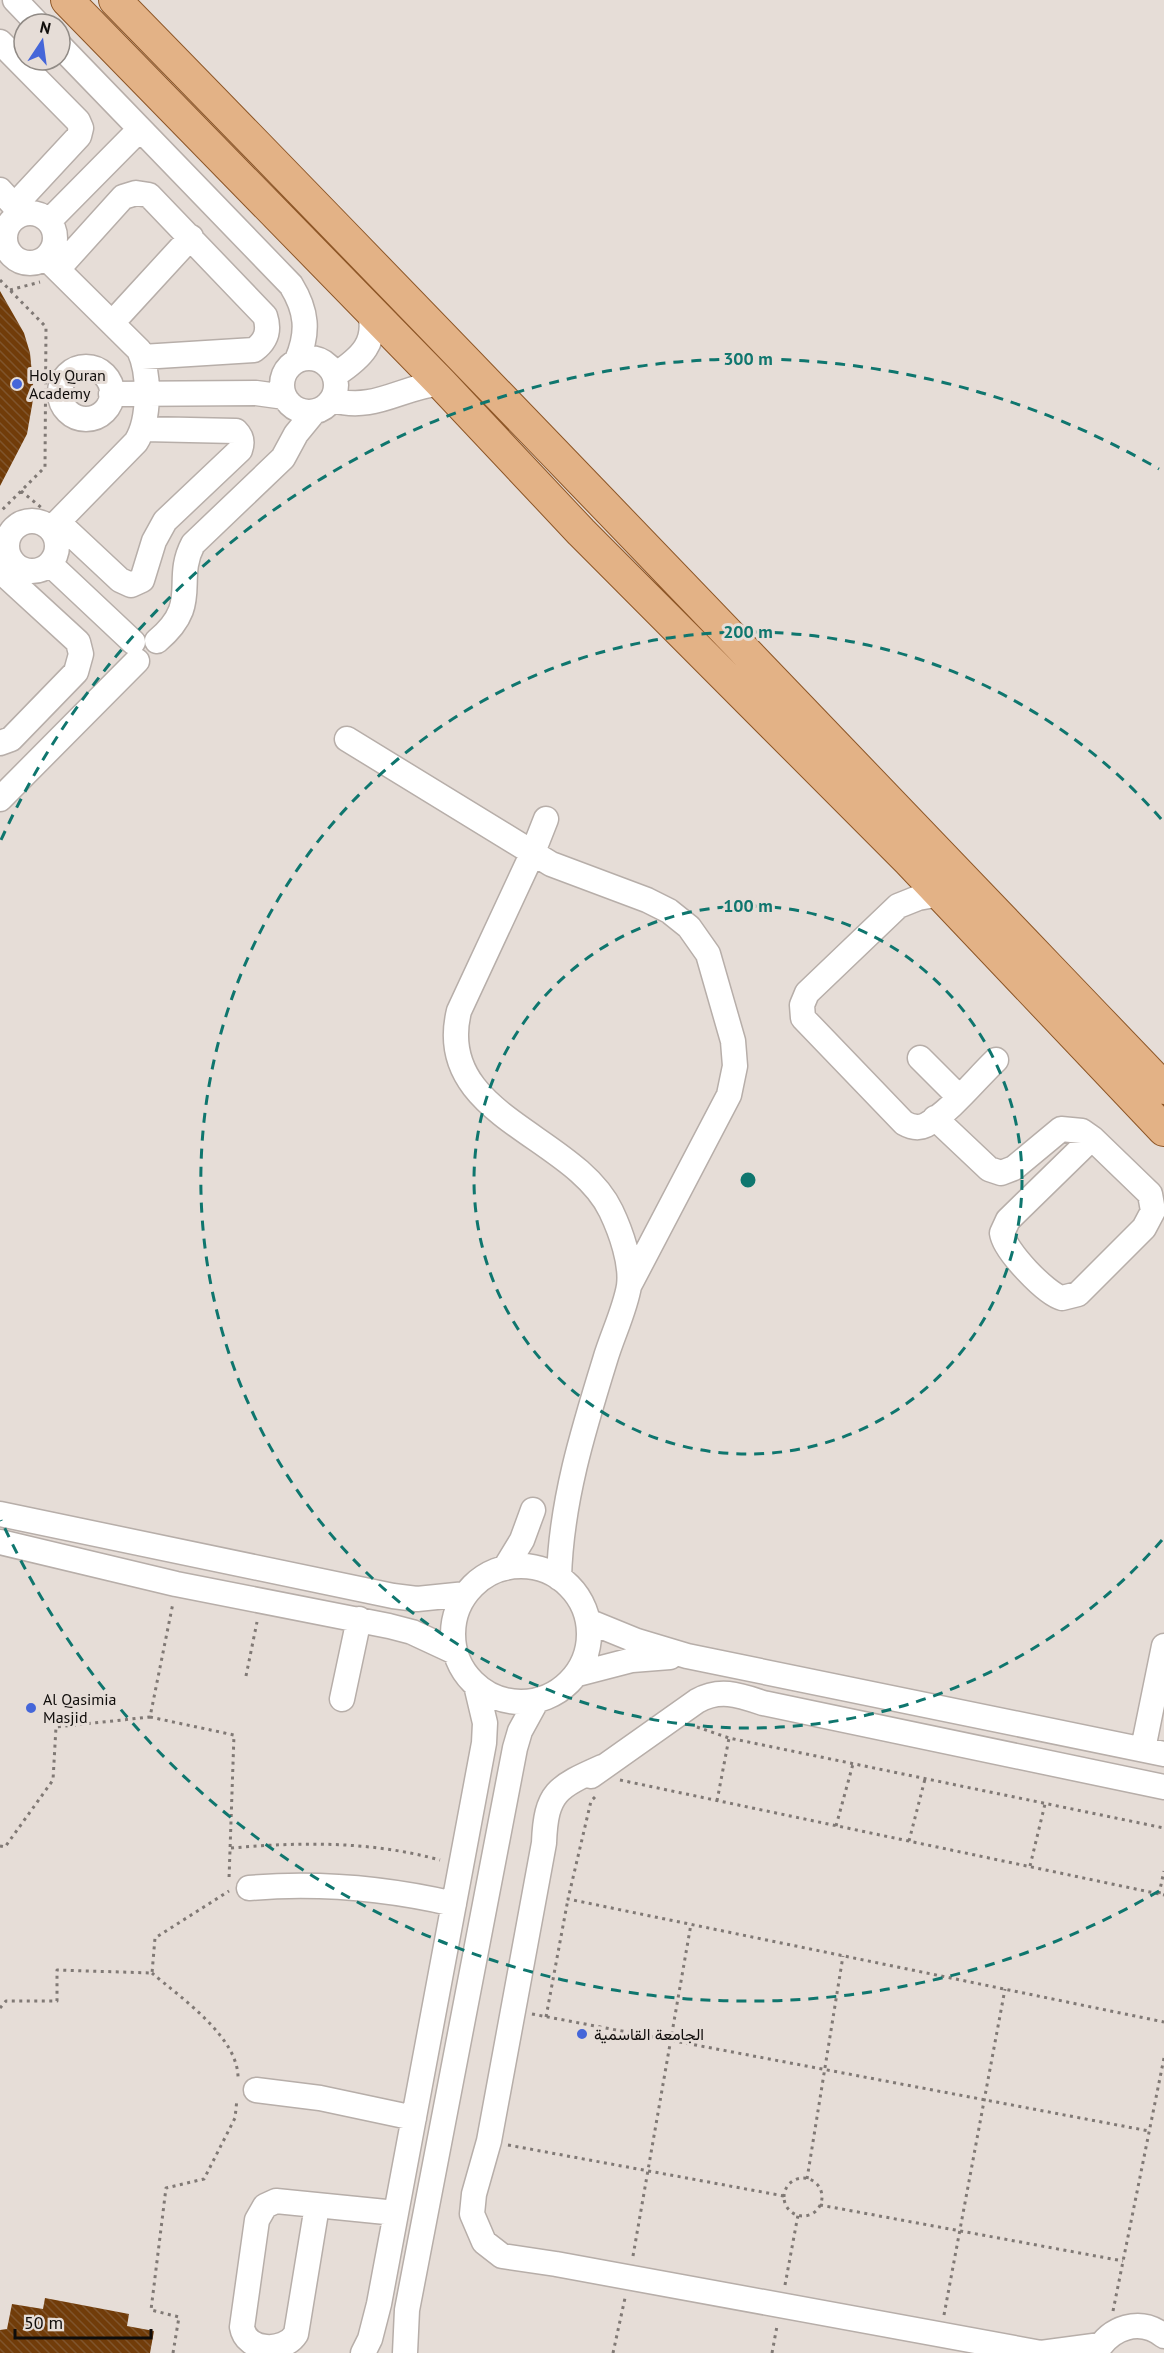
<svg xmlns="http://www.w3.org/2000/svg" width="1164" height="2353" viewBox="0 0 1164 2353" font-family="'PT Sans',Vazirmatn,sans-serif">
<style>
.building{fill:url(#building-back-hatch)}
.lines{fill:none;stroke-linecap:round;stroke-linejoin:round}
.minor-casing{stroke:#b7aea9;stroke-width:27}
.major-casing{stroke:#8d5627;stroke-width:34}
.path{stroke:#807975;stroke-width:3;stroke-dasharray:3 4.5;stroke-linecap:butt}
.minor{stroke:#fff;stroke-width:24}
.major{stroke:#e3b286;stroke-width:32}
.ring{fill:none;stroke:#0f766e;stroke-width:3;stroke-dasharray:10 8}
.poi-dot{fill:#4566d9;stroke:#e6ddd7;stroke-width:2}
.labels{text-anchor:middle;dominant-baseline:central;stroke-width:6;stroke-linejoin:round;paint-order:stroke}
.poi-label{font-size:16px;fill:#100d0b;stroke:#e6ddd7;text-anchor:start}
.centre{fill:#0f766e;stroke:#e6ddd7;stroke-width:3}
.ring-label{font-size:18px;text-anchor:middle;font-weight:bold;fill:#0f766e;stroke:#e6ddd7;stroke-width:6;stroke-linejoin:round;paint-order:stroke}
</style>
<defs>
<pattern id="building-back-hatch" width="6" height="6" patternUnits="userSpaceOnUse" patternTransform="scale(1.5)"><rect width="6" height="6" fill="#713c09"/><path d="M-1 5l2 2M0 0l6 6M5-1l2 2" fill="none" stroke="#7f542c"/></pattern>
</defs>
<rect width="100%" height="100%" fill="#e6ddd7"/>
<path class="building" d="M0,291L24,333L30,353L34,394L27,434L0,486Z
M45,2298L129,2314L127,2326L154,2331L150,2353H0V2330L7,2329L12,2304L43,2309Z"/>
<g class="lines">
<g class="minor-casing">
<path id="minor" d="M15,0L38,24
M0,42L78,121L81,128L79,136L14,206
M60,46L291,285C307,311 309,332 297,360
M0,190L22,214
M5 238a25 25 0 1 1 50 0a25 25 0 1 1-50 0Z
M49,221L140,129
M46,258L139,350C150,373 150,420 136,442L51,529
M58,269L123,197L136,193L149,195L265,316C270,331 266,341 254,350L142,357
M113,322L191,237
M282 385a27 27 0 1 1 54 0a27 27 0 1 1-54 0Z
M60 393a26 26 0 1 1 52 0a26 26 0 1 1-52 0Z
M335,375C361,358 379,342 369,309
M111,394L256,393L285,397
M333,400C374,412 401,387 441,383
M7 546a25 25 0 1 1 50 0a25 25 0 1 1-50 0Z
M58,522L120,580L131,585L142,580L154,541L165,521L240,450C243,442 242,437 236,431L144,429
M50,564L133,642
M157,641C202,603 173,582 193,544L283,458L296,434L314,412
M347,739L551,864L647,900L669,911L689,927L708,954L733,1041L735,1066L729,1095L629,1286
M0,743L11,739L76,672L81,654L78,642L5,575
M0,799L137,661
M546,819L533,852L459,1011C433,1116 574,1134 611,1211C621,1232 632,1263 629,1286C625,1310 612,1336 605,1360C583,1431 561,1502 559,1578
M940,894L918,898L898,906L807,993L802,1005L803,1018L904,1123C911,1127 918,1129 926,1125C950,1112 976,1079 996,1060
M920,1058L958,1096
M935,1118L989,1169L1001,1173L1014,1168L1061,1129L1082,1131L1092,1138
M1092,1138L1150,1194L1153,1211L1144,1228L1078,1294L1062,1298C1046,1294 1004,1250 1002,1233L1008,1220Z
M0,1514L393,1596L417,1599L466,1594
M0,1542L176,1584L389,1626L412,1632L455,1652
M453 1634a68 68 0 1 1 136 0a68 68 0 1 1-136 0Z
M505,1568L522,1540L533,1510
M588,1621L637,1641L687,1656L1164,1754
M578,1674L632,1660L670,1657
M342,1699L359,1619
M1143,1749L1164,1646
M602,1767C557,1787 546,1792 544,1843L489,2141L474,2194L472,2214L484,2242L502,2256L556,2264L1041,2353
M591,1776L697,1701C720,1688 739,1695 763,1703L1164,1787
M249,1888C320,1882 385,1888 454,1904
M256,2090L320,2098L414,2118
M317,2206L296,2334C284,2353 246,2352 242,2327L257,2220L265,2206L276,2201L396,2213
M363,2353L370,2339L379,2304L484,1743L485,1723L476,1685
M405,2353L407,2310L515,1748L520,1731L537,1700
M1041,2353L1101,2345
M1096,2353C1110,2327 1140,2317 1164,2336"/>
</g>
<g class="major-casing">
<path id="major" d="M67,0L441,383L581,532L909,861L1164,1130
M115,0C467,360 815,724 1164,1088"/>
</g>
<path class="path" d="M0,280L46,327L45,467L0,512
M10,290L40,282
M21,491L43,509
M246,1676L257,1622
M150,1717L234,1735L229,1879
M697,1727L729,1738L1164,1828
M620,1780L1164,1895
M595,1797L591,1801L568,1899L1164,2022
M717,1801L729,1738
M836,1826L853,1764
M909,1841L925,1779
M0,1846L5,1847L53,1780L56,1727L150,1717L173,1603
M231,1848C302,1842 371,1841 440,1860
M1030,1866L1045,1804
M1159,1894L1164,1871
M152,1973C181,1998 240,2038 238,2080
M0,2008L6,2001H57V1970L152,1973L155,1938L229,1891
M532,2014L1149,2131
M546,2017L568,1899
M508,2145L784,2196
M784 2197a19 19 0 1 1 38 0a19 19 0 1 1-38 0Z
M807,2179L843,1956
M820,2205L1123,2261
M633,2256L691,1924
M785,2285L798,2215
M1113,2311L1164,2058
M944,2315L1005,1989
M173,2353L179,2317L151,2310L166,2188L204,2179L235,2118L237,2099
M613,2353L625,2298
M772,2353L777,2326"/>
<use href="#minor" class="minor"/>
<use href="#major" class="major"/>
</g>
<g class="ring">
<circle cx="748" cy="1180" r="274"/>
<path d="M1162 1540A548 548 0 1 1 1162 820"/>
<path d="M1159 1891A821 821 0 0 1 1 1520M1 840A821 821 0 0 1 1159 469"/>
</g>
<g class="poi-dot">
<circle cx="17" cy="384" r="6"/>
<circle cx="31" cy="1708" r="6"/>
<circle cx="582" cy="2034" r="6"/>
</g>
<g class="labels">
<g class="poi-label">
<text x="29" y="375">Holy Quran<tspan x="29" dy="18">Academy</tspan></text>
<text x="43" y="1699">Al Qasimia<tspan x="43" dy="18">Masjid</tspan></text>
<text x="594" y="2034">الجامعة القاسمية</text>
</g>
</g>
<circle cx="748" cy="1180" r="9" class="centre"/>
<g class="ring-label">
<text x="748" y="365">300 m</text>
<text x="748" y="638">200 m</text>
<text x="748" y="912">100 m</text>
</g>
<g transform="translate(42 42) rotate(13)"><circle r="28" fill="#e6ddd7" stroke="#908a85" stroke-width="1.5"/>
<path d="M0-4.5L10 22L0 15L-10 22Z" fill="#4566d9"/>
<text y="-9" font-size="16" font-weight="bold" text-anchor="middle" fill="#100d0b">N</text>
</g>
<path d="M15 2329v9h136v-9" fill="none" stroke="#100d0b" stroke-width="3"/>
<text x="24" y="2329" font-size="18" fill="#100d0b" stroke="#e6ddd7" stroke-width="4.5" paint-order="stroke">50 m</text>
</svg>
